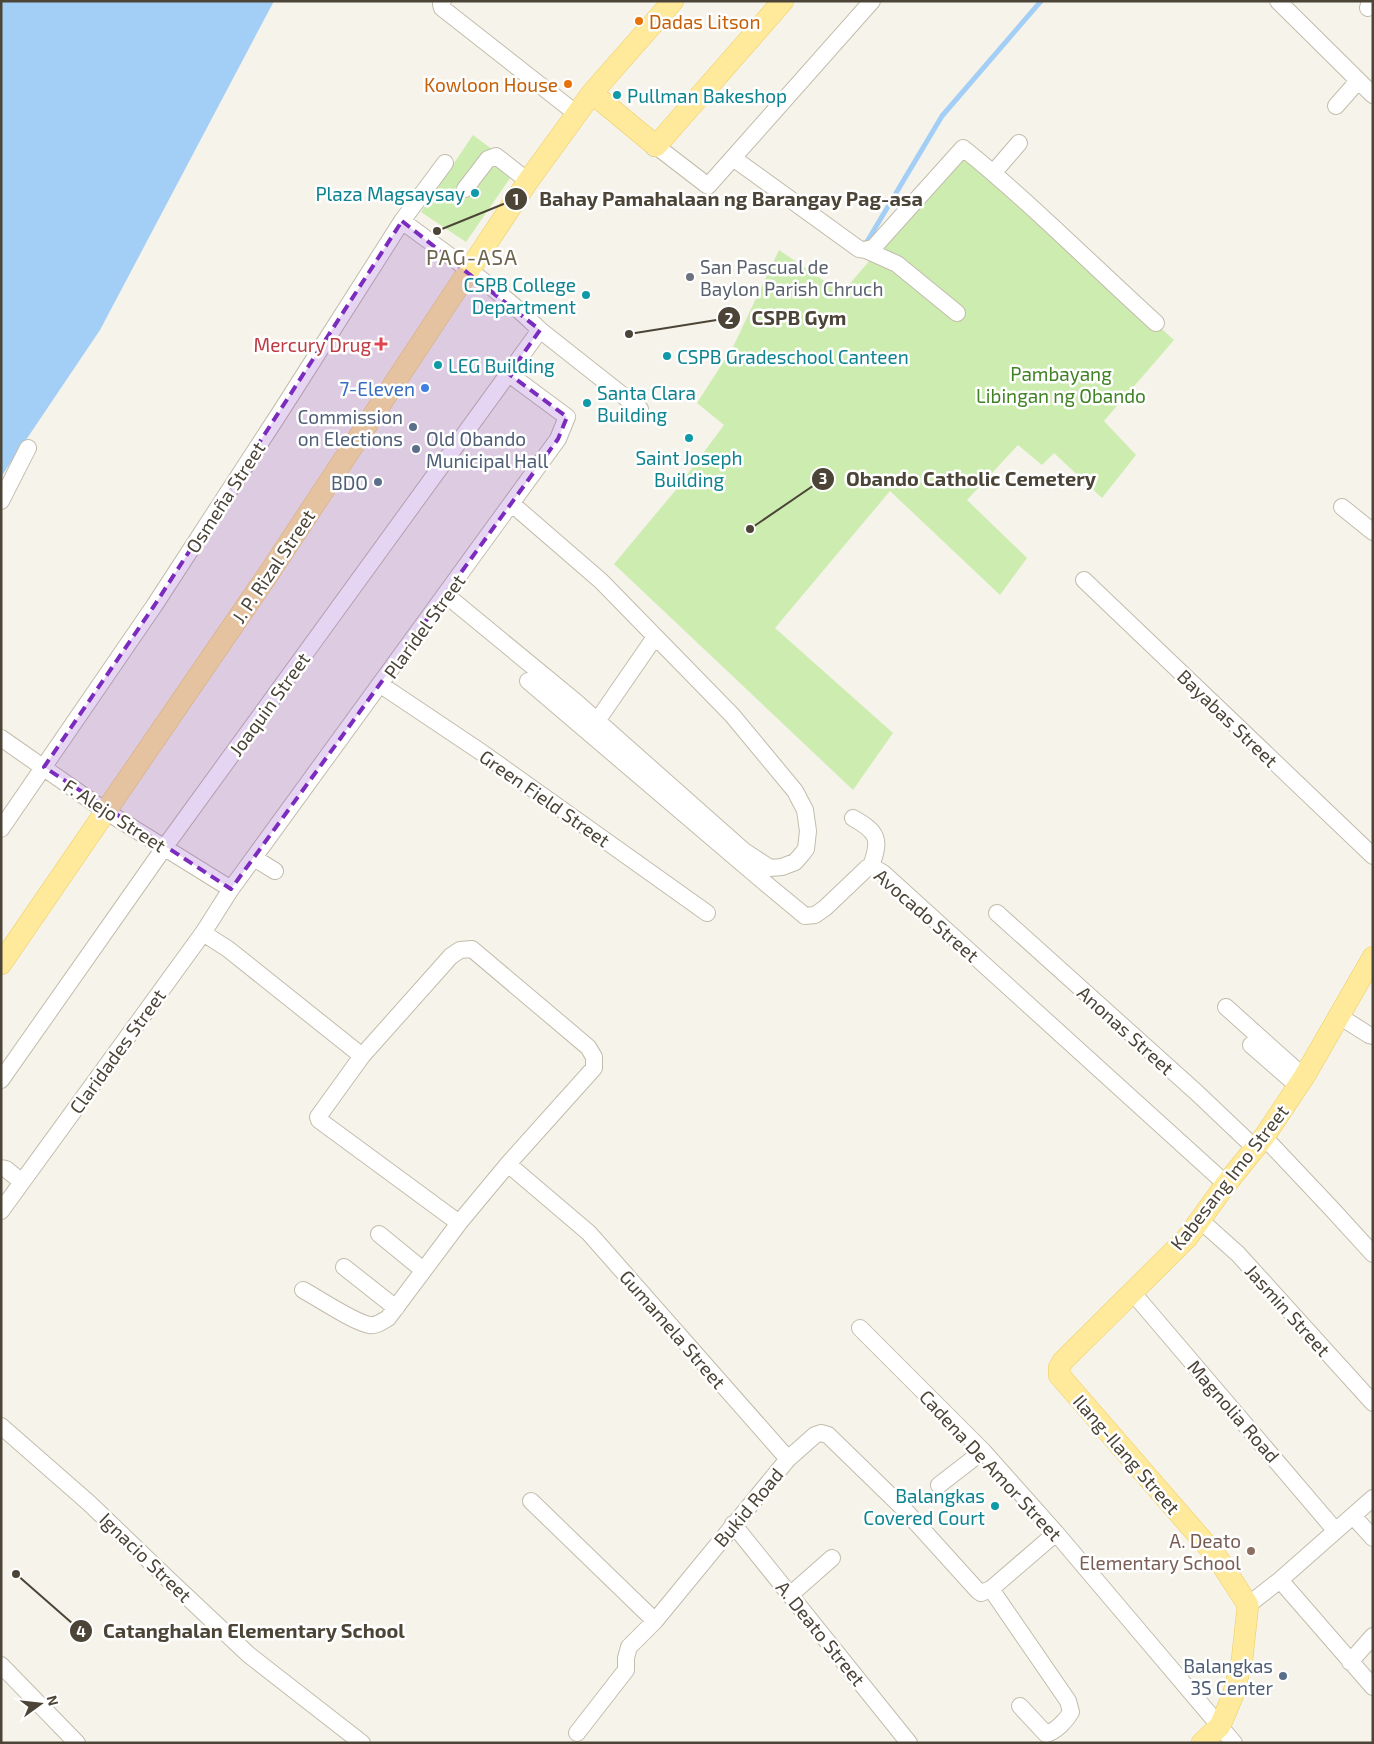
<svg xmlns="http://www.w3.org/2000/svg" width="1374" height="1744" viewBox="0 0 1374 1744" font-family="'Exo 2',sans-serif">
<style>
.green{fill:#cdecb0}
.water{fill:#a3cef6}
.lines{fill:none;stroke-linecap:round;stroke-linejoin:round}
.stream{stroke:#a3cef6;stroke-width:5}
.minor-casing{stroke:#c2bcab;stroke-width:18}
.major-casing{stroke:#edcd61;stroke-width:22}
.minor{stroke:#fff;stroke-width:16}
.major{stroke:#ffe99a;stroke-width:21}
.marked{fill:#7b2cbf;fill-opacity:0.2;stroke:#7b2cbf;stroke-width:4;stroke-dasharray:10 6;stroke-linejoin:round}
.food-dot{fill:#e8710a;stroke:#fff;stroke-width:2}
.culture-dot{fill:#0f9aa8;stroke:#fff;stroke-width:2}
.worship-dot{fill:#6b7280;stroke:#fff;stroke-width:2}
.health-dot{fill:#e0444e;stroke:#fff;stroke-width:2}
.shop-dot{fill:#3f7fe0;stroke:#fff;stroke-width:2}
.service-dot{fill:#5c6f8a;stroke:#fff;stroke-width:2}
.education-dot{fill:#8d6e63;stroke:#fff;stroke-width:2}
.labels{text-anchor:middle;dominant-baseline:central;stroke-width:5;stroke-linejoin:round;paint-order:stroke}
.food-label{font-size:19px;fill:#c56008;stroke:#fff;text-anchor:start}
.culture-label{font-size:19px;fill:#0d838f;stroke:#fff;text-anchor:start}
.worship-label{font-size:19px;fill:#5b616d;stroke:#fff;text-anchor:start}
.health-label{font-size:19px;fill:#be3a42;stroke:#fff;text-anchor:end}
.park-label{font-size:19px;fill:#418225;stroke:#fff}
.shop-label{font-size:19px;fill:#366cbe;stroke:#fff;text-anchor:end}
.service-label{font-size:19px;fill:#4e5e75;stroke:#fff;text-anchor:end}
.street-label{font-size:19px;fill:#4b4437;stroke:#fff}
.education-label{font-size:19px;fill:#785e54;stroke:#fff;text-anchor:end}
.quarter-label{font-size:21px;letter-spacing:1px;fill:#6e634d;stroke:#fff}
.leader{fill:none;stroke:#4b4437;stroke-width:2}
.callout-dot{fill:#4b4437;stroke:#fff;stroke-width:2}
.mark-label{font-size:15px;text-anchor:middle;font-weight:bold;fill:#fff}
.callout-label{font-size:20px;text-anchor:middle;font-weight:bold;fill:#4b4437;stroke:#fff;stroke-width:5;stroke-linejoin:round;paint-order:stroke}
</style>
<rect width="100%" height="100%" fill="#f6f3ea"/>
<path class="green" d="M473,135L517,168L466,242L421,212Z
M963,150L1174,340L1104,421L1136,455L1102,498L1054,453L1042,465L1018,445L967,500L1027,558L1000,595L890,491L775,628L893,733L853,790L614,564L675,491L724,425L697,403L733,347L779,250L842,293Z"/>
<path class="water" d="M1,1H274L100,330L1,477Z"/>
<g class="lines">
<path class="stream" d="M865,245L942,116L1041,1"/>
<g class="minor-casing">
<path id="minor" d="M443,1L441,4L442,8L577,114
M1278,1L1373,95
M1368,8L1370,1
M1336,106L1358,81
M654,148L656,146L708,186L872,1
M733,158L859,249L866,250L874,247L963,148C1031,203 1092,265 1156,323
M994,172L1019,143
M465,189L488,159L496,156L528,181
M402,221C449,256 499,289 540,330L640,409
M866,250L897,264L957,313
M1,501L28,448
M1342,507L1373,532
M1084,580L1373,856
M446,595L576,702L744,851L770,868L782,867L795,862L802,854L806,849L808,831L805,810L795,791L732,715L601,581L512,504
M528,681L770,887L805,916L815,915L825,908L867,868L871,866L883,873L1226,1184
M381,685L481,752L707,913
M597,721L655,637
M1,738L107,812L231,889
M853,818C878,832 881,839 871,866
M1,829L154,606L281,411L402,221L445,163
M254,858L275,871
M997,913L1196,1092L1255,1148
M203,933L228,949L362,1056
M472,949L588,1047L594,1057V1068L508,1164L459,1223L319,1120L318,1117L362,1056L451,956L460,950Z
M1226,1007L1304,1077
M1339,1016L1369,1035L1373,1036
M1251,1045L1298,1086
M1,1080L164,848L540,330
M1264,1137L1331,1208L1373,1254
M508,1164L589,1233L788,1459
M1,1168L6,1169L22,1182
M1,1211L203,933L231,889L558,439L567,417L509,374
M1200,1220L1238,1254L1373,1403
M379,1234L423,1270
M344,1267L396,1308
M303,1290C318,1298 355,1323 370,1325C376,1326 383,1321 388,1318L459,1223
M1133,1293L1335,1530
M860,1328L983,1451L1056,1533L1234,1743
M1,1426L89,1503L167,1578L249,1655L362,1743
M939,1485L983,1451
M531,1501L655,1621
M1353,1516L1373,1538
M733,1524L909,1743
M1280,1580L1373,1687
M991,1589L1068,1701L1071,1712C1066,1721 1056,1731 1046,1734L1020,1706
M790,1595L832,1558
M1248,1605L1280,1580L1373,1498
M1350,1662L1373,1636
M1,1665L77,1743
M577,1733L626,1670V1658L629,1647L655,1621L788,1459L815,1435L821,1433L828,1435L902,1507L978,1591L981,1593L991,1589L1056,1533"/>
</g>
<g class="major-casing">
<path id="major" d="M592,93L656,146L783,1
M1,964L269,573L528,181L592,93L673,1
M1202,1743L1220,1726L1233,1695L1242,1660L1248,1605L1217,1557L1059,1375V1368L1063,1361L1187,1238L1226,1184L1264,1137L1304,1077L1373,957"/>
</g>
<use href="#minor" class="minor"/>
<use href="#major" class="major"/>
</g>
<path class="marked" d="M402,221L540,330L509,374L567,417L558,439L231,889L44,767L154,606Z"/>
<g class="food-dot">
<circle cx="639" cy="21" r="5"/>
<circle cx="568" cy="84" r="5"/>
</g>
<g class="culture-dot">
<circle cx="617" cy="95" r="5"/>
<circle cx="475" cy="193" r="5"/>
<circle cx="586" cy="295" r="5"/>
<circle cx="667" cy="356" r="5"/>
<circle cx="438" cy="365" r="5"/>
<circle cx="587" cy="403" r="5"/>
<circle cx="689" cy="438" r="5"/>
<circle cx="995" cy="1506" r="5"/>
</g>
<circle class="worship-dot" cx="690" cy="277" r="5"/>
<path class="health-dot" d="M378.5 336.5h5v5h5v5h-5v5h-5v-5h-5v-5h5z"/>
<circle class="shop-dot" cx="425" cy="388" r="5"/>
<g class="service-dot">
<circle cx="413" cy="427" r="5"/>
<circle cx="416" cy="449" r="5"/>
<circle cx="378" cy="482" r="5"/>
<circle cx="1283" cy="1676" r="5"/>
</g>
<circle class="education-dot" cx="1251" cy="1551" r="5"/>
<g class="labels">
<g class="food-label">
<text x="649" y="21">Dadas Litson</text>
<text x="558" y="84" text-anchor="end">Kowloon House</text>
</g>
<g class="culture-label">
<text x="627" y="95">Pullman Bakeshop</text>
<text x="465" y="193" text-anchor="end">Plaza Magsaysay</text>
<text x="576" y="284" text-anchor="end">CSPB College<tspan x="576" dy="22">Department</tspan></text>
<text x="677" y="356">CSPB Gradeschool Canteen</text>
<text x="448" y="365">LEG Building</text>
<text x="597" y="392">Santa Clara<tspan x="597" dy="22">Building</tspan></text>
<text x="689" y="457" text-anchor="middle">Saint Joseph<tspan x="689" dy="22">Building</tspan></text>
<text x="985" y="1495" text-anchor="end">Balangkas<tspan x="985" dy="22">Covered Court</tspan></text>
</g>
<g class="worship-label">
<text x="700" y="266">San Pascual de<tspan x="700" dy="22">Baylon Parish Chruch</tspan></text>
</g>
<g class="health-label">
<text x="371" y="344">Mercury Drug</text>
</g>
<g class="park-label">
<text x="1061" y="373">Pambayang<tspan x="1061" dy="22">Libingan ng Obando</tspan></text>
</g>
<g class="shop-label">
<text x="415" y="388">7-Eleven</text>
</g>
<g class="service-label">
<text x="403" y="416">Commission<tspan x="403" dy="22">on Elections</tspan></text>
<text x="426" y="438" text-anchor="start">Old Obando<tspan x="426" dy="22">Municipal Hall</tspan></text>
<text x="368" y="482">BDO</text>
<text x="1273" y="1665">Balangkas<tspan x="1273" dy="22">3S Center</tspan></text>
</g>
<g class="street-label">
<text transform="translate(225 497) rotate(-57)">Osmeña Street</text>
<text transform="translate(273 566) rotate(-56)">J. P. Rizal Street</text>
<text transform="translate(424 626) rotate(-54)">Plaridel Street</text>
<text transform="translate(269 704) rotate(-54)">Joaquin Street</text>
<text transform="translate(1228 718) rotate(44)">Bayabas Street</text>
<text transform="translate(545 798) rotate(35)">Green Field Street</text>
<text transform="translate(115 815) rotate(33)">F. Alejo Street</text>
<text transform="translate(927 915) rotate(41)">Avocado Street</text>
<text transform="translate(1126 1030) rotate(42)">Anonas Street</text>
<text transform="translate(117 1051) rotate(-54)">Claridades Street</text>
<text transform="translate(1229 1177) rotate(-52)">Kabesang Imo Street</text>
<text transform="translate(1288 1310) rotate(48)">Jasmin Street</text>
<text transform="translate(673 1329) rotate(49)">Gumamela Street</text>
<text transform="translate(1234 1411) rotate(49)">Magnolia Road</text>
<text transform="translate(1127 1454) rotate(49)">Ilang-Ilang Street</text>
<text transform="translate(991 1465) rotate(47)">Cadena De Amor Street</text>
<text transform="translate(748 1507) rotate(-50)">Bukid Road</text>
<text transform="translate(146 1557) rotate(44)">Ignacio Street</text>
<text transform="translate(821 1633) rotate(51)">A. Deato Street</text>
</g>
<g class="education-label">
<text x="1241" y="1540">A. Deato<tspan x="1241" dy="22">Elementary School</tspan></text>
</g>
<g class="quarter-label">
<text x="472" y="256">PAG-ASA</text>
</g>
</g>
<path class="leader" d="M437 231L516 199M629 334L729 318M750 529L823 479M16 1574L81 1631"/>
<g class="callout-dot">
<circle cx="437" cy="231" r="5"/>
<circle cx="629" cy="334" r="5"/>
<circle cx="750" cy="529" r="5"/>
<circle cx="16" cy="1574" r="5"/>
<circle cx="516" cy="199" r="12"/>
<circle cx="729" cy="318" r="12"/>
<circle cx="823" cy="479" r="12"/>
<circle cx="81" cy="1631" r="12"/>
</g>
<g class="mark-label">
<text x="516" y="205">1</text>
<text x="729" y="324">2</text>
<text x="823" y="484">3</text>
<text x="81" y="1637">4</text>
</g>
<g class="callout-label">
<text x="731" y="206">Bahay Pamahalaan ng Barangay Pag-asa</text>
<text x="799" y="325">CSPB Gym</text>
<text x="971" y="486">Obando Catholic Cemetery</text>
<text x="254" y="1638">Catanghalan Elementary School</text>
</g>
<rect width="1374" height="1744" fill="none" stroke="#4b4437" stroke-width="5"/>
<g transform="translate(40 1704) rotate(75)" stroke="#ffffff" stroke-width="4" paint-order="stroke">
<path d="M0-4L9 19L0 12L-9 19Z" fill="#4b4437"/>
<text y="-8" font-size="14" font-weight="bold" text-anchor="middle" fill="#4b4437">N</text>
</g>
</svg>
